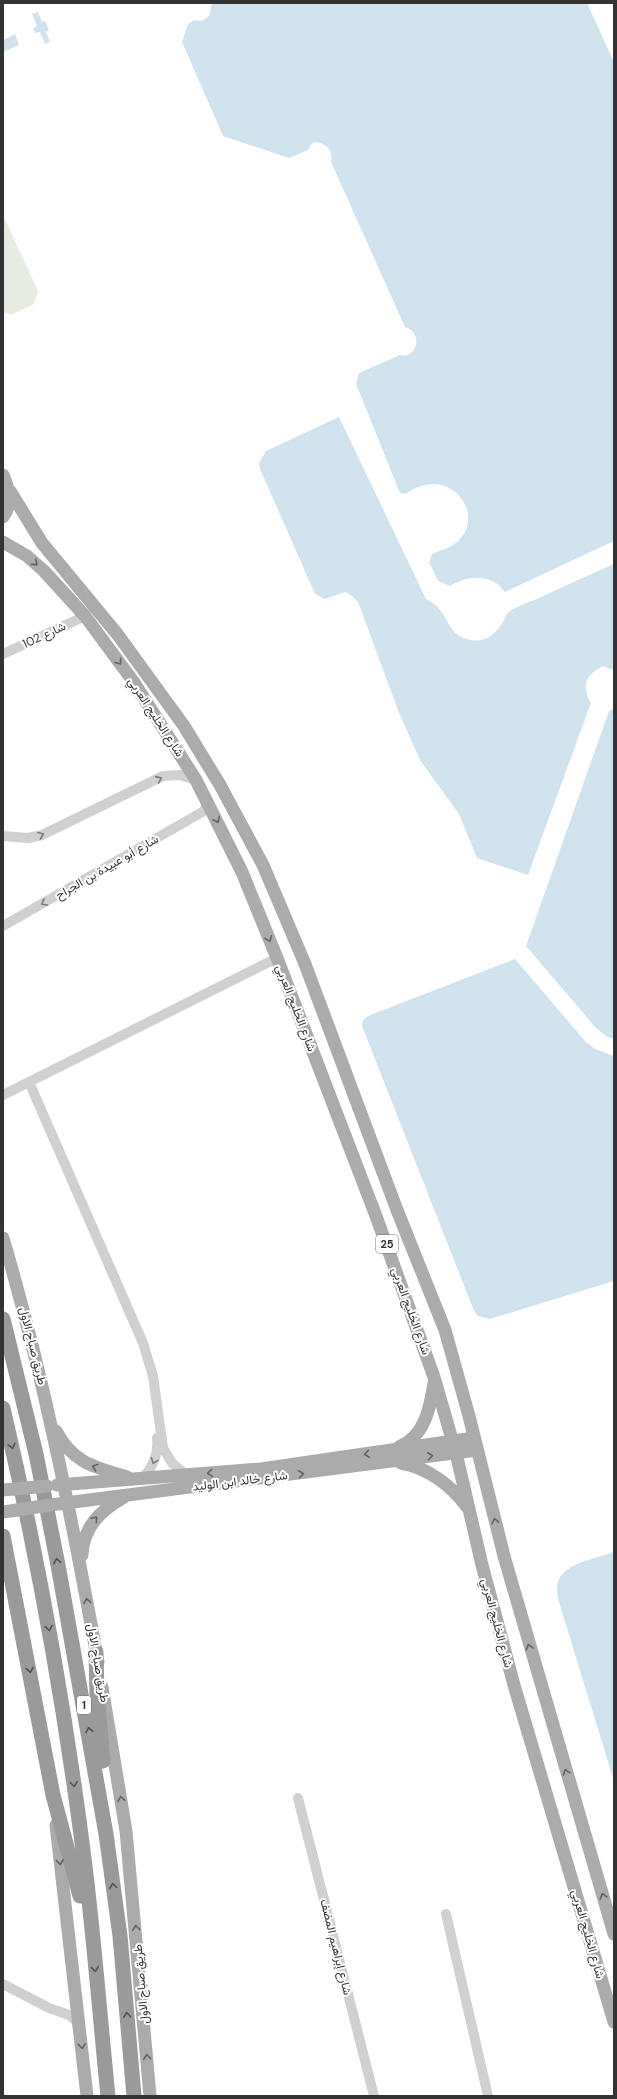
<svg xmlns="http://www.w3.org/2000/svg" width="617" height="2099" viewBox="0 0 617 2099" font-family="'DM Sans',Vazirmatn,sans-serif">
<style>
.green{fill:#e6ecdf}
.water{fill:#cfe2ee}
.lines{fill:none;stroke-linecap:round;stroke-linejoin:round}
.minor{stroke:#d0d0d0;stroke-width:10}
.major{stroke:#ababab;stroke-width:13}
.highway{stroke:#9a9a9a;stroke-width:15}
.major-bridge{stroke:#ababab;stroke-width:13}
.oneway{stroke:#636363}
.oneway2{stroke:#7a7a7a}
.oneway3{stroke:#525252}
.labels{text-anchor:middle;dominant-baseline:central;stroke-width:4;stroke-linejoin:round;paint-order:stroke}
.shield{fill:#fff;stroke:#707070;stroke-width:1}
.shield-label{font-size:11px;font-weight:bold;fill:#333}
.street-label{font-size:12px;fill:#333;stroke:#fff}
</style>
<rect width="100%" height="100%" fill="#fff"/>
<path class="green" d="M3,215L38,291L34,304L11,315L3,312Z"/>
<path class="water" d="M212,3H587L614,62V541L505,592C492,573 467,575 450,586L438,581L429,562L432,554C441,550 453,547 459,540C483,515 456,477 425,485C418,486 411,491 405,494L400,493L356,384L359,373L400,355C417,359 424,333 405,327L331,162C333,150 327,144 316,142L311,144L308,150L289,158L223,136L182,42L188,24L194,20L202,21L209,16Z
M38,12L42,22L45,21L49,30L46,32L50,42L45,44L40,32L35,33L33,28L37,26L32,14Z
M15,34L19,45L3,52V40Z
M339,417L426,599C451,610 444,636 471,640C484,643 496,634 503,622C505,619 506,614 509,612C517,606 530,602 539,598C564,586 589,575 614,564V670L603,666C585,675 581,686 591,703L528,875L477,858L459,814L420,760L399,713L358,602L352,596L345,592L325,599L315,594L260,469L259,463L266,451Z
M614,708V1039L606,1036L596,1028L526,946L609,711Z
M515,959L586,1042L595,1049L614,1056V1281L490,1319L478,1316L474,1311L362,1026L363,1020L368,1016Z
M614,1552V1781L558,1599C557,1591 556,1584 560,1577C570,1562 598,1558 614,1552Z"/>
<g class="lines">
<path class="minor" d="M3,654L85,616
M3,836L28,838L42,835L163,776L180,775L196,780
M3,926L204,811L208,804
M29,1082L143,1343L153,1376L163,1448L172,1463L186,1475
M3,1095L277,958
M142,1479C153,1467 159,1454 157,1438
M298,1798L374,2096
M446,1914L488,2096
M3,1984L49,2008L69,2015L76,2021L79,2028"/>
<path class="major" d="M3,475C9,489 13,503 3,517
M10,491L42,543L118,635L184,726L220,785L263,865L305,964L397,1210L445,1330L469,1416L504,1556L614,1934
M3,542L27,556L44,571L85,616L133,681L196,780L242,872L277,958L376,1216L434,1377L456,1453L482,1565L514,1685L614,2022
M3,1238C44,1377 72,1519 98,1662
M56,1431C73,1463 94,1467 127,1477
M399,1447C425,1436 430,1408 434,1383
M401,1463C428,1468 451,1485 467,1507
M57,1485L261,1469L474,1438
M3,1490L14,1489
M50,1505L477,1450
M3,1512L17,1510
M82,1555C83,1527 101,1510 124,1497
M102,1687L126,1831L150,2096
M56,1825L87,2096"/>
<path class="highway" d="M3,1319L36,1454L58,1565L106,1834L120,1936L134,2096
M3,1408C36,1549 62,1691 81,1835C93,1921 99,2009 108,2096
M3,1536L53,1795L80,1896
M96,1652L97,1695L103,1761"/>
<path class="major-bridge" d="M14,1489L47,1486
M17,1510L50,1505"/>
</g>
<defs><path id="oneway-chevron" d="M-2-3.5L2.5 0L-2 3.5" fill="none" stroke-width="1.6" stroke-linecap="round" stroke-linejoin="round"/></defs>
<g class="oneway">
<use href="#oneway-chevron" transform="translate(35 563) rotate(41)"/>
<use href="#oneway-chevron" transform="translate(119 662) rotate(53)"/>
<use href="#oneway-chevron" transform="translate(217 820) rotate(64)"/>
<use href="#oneway-chevron" transform="translate(269 939) rotate(68)"/>
<use href="#oneway-chevron" transform="translate(367 1454) rotate(172)"/>
<use href="#oneway-chevron" transform="translate(430 1456) rotate(-8)"/>
<use href="#oneway-chevron" transform="translate(95 1467) rotate(-162)"/>
<use href="#oneway-chevron" transform="translate(210 1473) rotate(175)"/>
<use href="#oneway-chevron" transform="translate(301 1474) rotate(-7)"/>
<use href="#oneway-chevron" transform="translate(95 1519) rotate(-49)"/>
<use href="#oneway-chevron" transform="translate(495 1521) rotate(-104)"/>
<use href="#oneway-chevron" transform="translate(87 1601) rotate(-100)"/>
<use href="#oneway-chevron" transform="translate(529 1647) rotate(-106)"/>
<use href="#oneway-chevron" transform="translate(566 1772) rotate(-107)"/>
<use href="#oneway-chevron" transform="translate(121 1799) rotate(-99)"/>
<use href="#oneway-chevron" transform="translate(60 1862) rotate(84)"/>
<use href="#oneway-chevron" transform="translate(603 1896) rotate(-107)"/>
<use href="#oneway-chevron" transform="translate(136 1928) rotate(-96)"/>
<use href="#oneway-chevron" transform="translate(82 2046) rotate(84)"/>
<use href="#oneway-chevron" transform="translate(147 2057) rotate(-95)"/>
</g>
<g class="oneway2">
<use href="#oneway-chevron" transform="translate(159 779) rotate(-24)"/>
<use href="#oneway-chevron" transform="translate(41 835) rotate(-21)"/>
<use href="#oneway-chevron" transform="translate(44 903) rotate(150)"/>
<use href="#oneway-chevron" transform="translate(154 1461) rotate(111)"/>
</g>
<g class="oneway3">
<use href="#oneway-chevron" transform="translate(12 1446) rotate(77)"/>
<use href="#oneway-chevron" transform="translate(57 1561) rotate(-101)"/>
<use href="#oneway-chevron" transform="translate(49 1628) rotate(81)"/>
<use href="#oneway-chevron" transform="translate(30 1670) rotate(79)"/>
<use href="#oneway-chevron" transform="translate(89 1730) rotate(-100)"/>
<use href="#oneway-chevron" transform="translate(74 1784) rotate(82)"/>
<use href="#oneway-chevron" transform="translate(113 1886) rotate(-98)"/>
<use href="#oneway-chevron" transform="translate(95 1969) rotate(84)"/>
<use href="#oneway-chevron" transform="translate(127 2015) rotate(-95)"/>
</g>
<g class="labels">
<g class="shield">
<rect x="376" y="1235" width="22" height="18" rx="3"/>
<rect x="77" y="1696" width="14" height="18" rx="3"/>
</g>
<g class="shield-label">
<text x="387" y="1244">25</text>
<text x="84" y="1705">1</text>
</g>
<g class="street-label">
<text transform="translate(44 635) rotate(-25)">شارع 102</text>
<text transform="translate(156 717) rotate(57)">شارع الخليج العربي</text>
<text transform="translate(107 867) rotate(-30)">شارع أبو عبيدة بن الجراح</text>
<text transform="translate(296 1008) rotate(69)">شارع الخليج العربي</text>
<text transform="translate(411 1311) rotate(70)">شارع الخليج العربي</text>
<text transform="translate(33 1346) rotate(76)">طريق صباح الاول</text>
<text transform="translate(240 1481) rotate(-7)">شارع خالد ابن الوليد</text>
<text transform="translate(497 1623) rotate(75)">شارع الخليج العربي</text>
<text transform="translate(98 1663) rotate(80)">طريق صباح الاول</text>
<text transform="translate(588 1934) rotate(74)">شارع الخليج العربي</text>
<text transform="translate(336 1947) rotate(76)">شارع إبراهيم المضف</text>
<text transform="translate(141 1984) rotate(-95)">طريق صباح الاول</text>
</g>
</g>
<rect width="617" height="2099" fill="none" stroke="#333333" stroke-width="8"/>
</svg>
